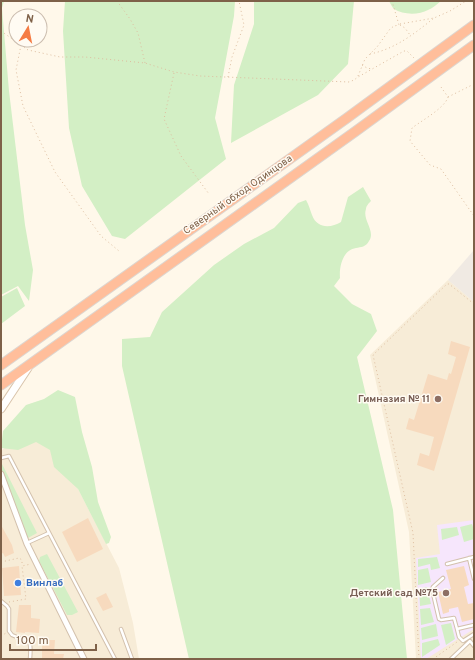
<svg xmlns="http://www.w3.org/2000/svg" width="475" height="660" viewBox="0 0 475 660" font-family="Overpass,sans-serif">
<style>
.residential{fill:#f7ecd7}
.industrial{fill:#f0eae3}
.education{fill:#f6e6fc}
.green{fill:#d3efc5}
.building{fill:#f7dabe}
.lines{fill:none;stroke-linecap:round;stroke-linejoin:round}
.lane-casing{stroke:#d3c1ad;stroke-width:4.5}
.street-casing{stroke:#d3c1ad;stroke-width:7}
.secondary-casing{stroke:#d9c4ac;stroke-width:9}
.highway-casing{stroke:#ddd6d0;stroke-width:11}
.path{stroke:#debea0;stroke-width:1;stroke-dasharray:1 3;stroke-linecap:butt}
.lane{stroke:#fff;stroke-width:2.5}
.street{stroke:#fff;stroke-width:5}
.secondary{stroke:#fff;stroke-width:7}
.highway{stroke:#ffbe9b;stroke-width:9}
.education-dot{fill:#8d6e63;stroke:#fffbf3;stroke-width:1.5}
.shop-dot{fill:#3f7fe0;stroke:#fffbf3;stroke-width:1.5}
.labels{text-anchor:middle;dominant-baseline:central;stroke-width:3;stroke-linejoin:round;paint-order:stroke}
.street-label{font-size:10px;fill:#7e6149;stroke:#fffbf3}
.education-label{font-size:10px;font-weight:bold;fill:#785e54;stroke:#fffbf3;text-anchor:end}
.shop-label{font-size:10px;font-weight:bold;fill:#366cbe;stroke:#fffbf3;text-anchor:start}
</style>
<rect width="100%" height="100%" fill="#fff8ea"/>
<path class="residential" d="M448,280L474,302V659H416L409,532L370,355Z
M32,424L78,489L119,568L133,623L139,659H1V451Z"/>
<path class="industrial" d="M474,250V302L448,280Z"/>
<path class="education" d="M474,520V629L426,659H421L416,558L440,554L437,525Z"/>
<path class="green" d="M1,1H4L2,8L9,91L25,225L33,270L29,301L18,286L1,295Z
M65,1H235L234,16L215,118L226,159L125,239L112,236L82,186L69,128L63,31Z
M254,1H354L348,64L318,95L231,143L234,85L254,24Z
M389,1H441C437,4 433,8 428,10C419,15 403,15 394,9C392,7 390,3 389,1Z
M363,187L371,201C369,203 366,206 366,209C362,220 376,231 369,241C366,247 361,247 356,248C343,250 339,266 340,278L334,286L352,304L371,314L377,331L357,357L393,510L407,659H189L122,366V339L150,337L162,312L214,265L244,244L274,228L298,203L306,200C309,205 310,210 312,215C317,229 331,228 341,222L348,197Z
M17,288L25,306L1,324V297Z
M58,390L75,397L82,432L92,467L98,502L111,537L109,543L106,544L104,540L78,489L54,467L50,450L36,442L18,450L1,448L3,431L26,405L44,399Z
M1,462L37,533L28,538L1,481Z
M472,524L474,530V539L464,542L460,527Z
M457,527L459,535L442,540L441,529Z
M47,554L78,612L72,615H67L39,561L40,557Z
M437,557L440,568L431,570L430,564L418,567V559Z
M428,568L431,582L418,585V570Z
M427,587L431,604L420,606L419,589Z
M430,608L434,622L421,625L420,609Z
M451,623L455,639L446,645L441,625Z
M436,624L438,636L422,640L421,628Z
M438,639L440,645L422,657V643Z"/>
<path class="building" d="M451,341L470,347L434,471L417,465L420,453L429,456L434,437L406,429L409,418L414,420L428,374L447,380L449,373L451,374L456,357L448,354Z
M88,518L103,549L77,562L62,532Z
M1,525L12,545L14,553L5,557L3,553L1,554Z
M19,566L21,595L4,596L2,568Z
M464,566L469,585L464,587L468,604L474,603V619L462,622L458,607L449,609V612L443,614L438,592L451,589L446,570Z
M106,593L113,607L103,611L96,598Z
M19,605H31V618L40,619L39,633L25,632V633L16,632Z
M43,640H55L54,654H64L63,659H42V642Z"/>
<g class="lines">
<g class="lane-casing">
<path id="lane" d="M1,458L9,456L115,659
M27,543L49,533
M469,558L474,579
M447,564L474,557
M443,578L433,587L432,589L439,619L441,620L454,618L457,629L474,625
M1,601L7,606L9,609V631L12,635C28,643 32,635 30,659
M121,629L132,659
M457,629L459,637L463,641L474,634
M451,659L470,641L474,646"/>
</g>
<g class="street-casing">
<path id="street" d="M1,474L27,544L84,659"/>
</g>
<g class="secondary-casing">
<path id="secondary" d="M1,409L28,368"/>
</g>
<g class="highway-casing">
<path id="highway" d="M1,365L347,118L474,25
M1,385L356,131L474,45"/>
</g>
<path class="path" d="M117,1L130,19L138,33L145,63
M400,24L434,18L450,11L466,1
M400,25L405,28L410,35
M1,31L28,50L60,57H85L145,63L174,72L200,76L349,82L354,80L358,77L404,51H407L414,58
M21,45L16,70L23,106L55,172L101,236L119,251
M370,54C395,49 414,34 434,18
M362,65L367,68L372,69
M174,73L164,119L181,156L209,194
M358,76L365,59L377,47L390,29L394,26L399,25L392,1
M228,77L232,57L244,25L239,1
M441,87L448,97C445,108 421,121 412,128L410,141L430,165L441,169L474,216
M448,97L474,84
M1,562L19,558L22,560V566
M9,602L26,599L22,566L31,564
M1,636L6,633
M419,659L413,533L373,355L447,284H449L474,304
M433,659L457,642"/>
<use href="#lane" class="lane"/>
<use href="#street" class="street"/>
<use href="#secondary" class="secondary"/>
<use href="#highway" class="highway"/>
</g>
<g class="education-dot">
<circle cx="438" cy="399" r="4"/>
<circle cx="446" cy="593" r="4"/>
</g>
<circle class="shop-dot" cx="18" cy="583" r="4"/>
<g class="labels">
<g class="street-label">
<text transform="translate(238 195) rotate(-35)">Северный обход Одинцова</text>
</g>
<g class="education-label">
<text x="430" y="399">Гимназия № 11</text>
<text x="438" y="593">Детский сад №75</text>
</g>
<g class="shop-label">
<text x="26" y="583">Винлаб</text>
</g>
</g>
<rect width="475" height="660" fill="none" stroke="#7e6149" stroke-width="4"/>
<g transform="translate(28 28) rotate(10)"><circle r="19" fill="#fffbf3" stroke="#cbbdaf"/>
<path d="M0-3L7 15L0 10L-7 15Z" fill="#f57b43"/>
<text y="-6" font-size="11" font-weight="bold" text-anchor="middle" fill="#7e6149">N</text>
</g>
<path d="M10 644v6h86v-6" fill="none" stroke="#7e6149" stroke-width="2"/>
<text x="16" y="644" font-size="12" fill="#7e6149" stroke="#fffbf3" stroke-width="3" paint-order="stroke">100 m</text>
</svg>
